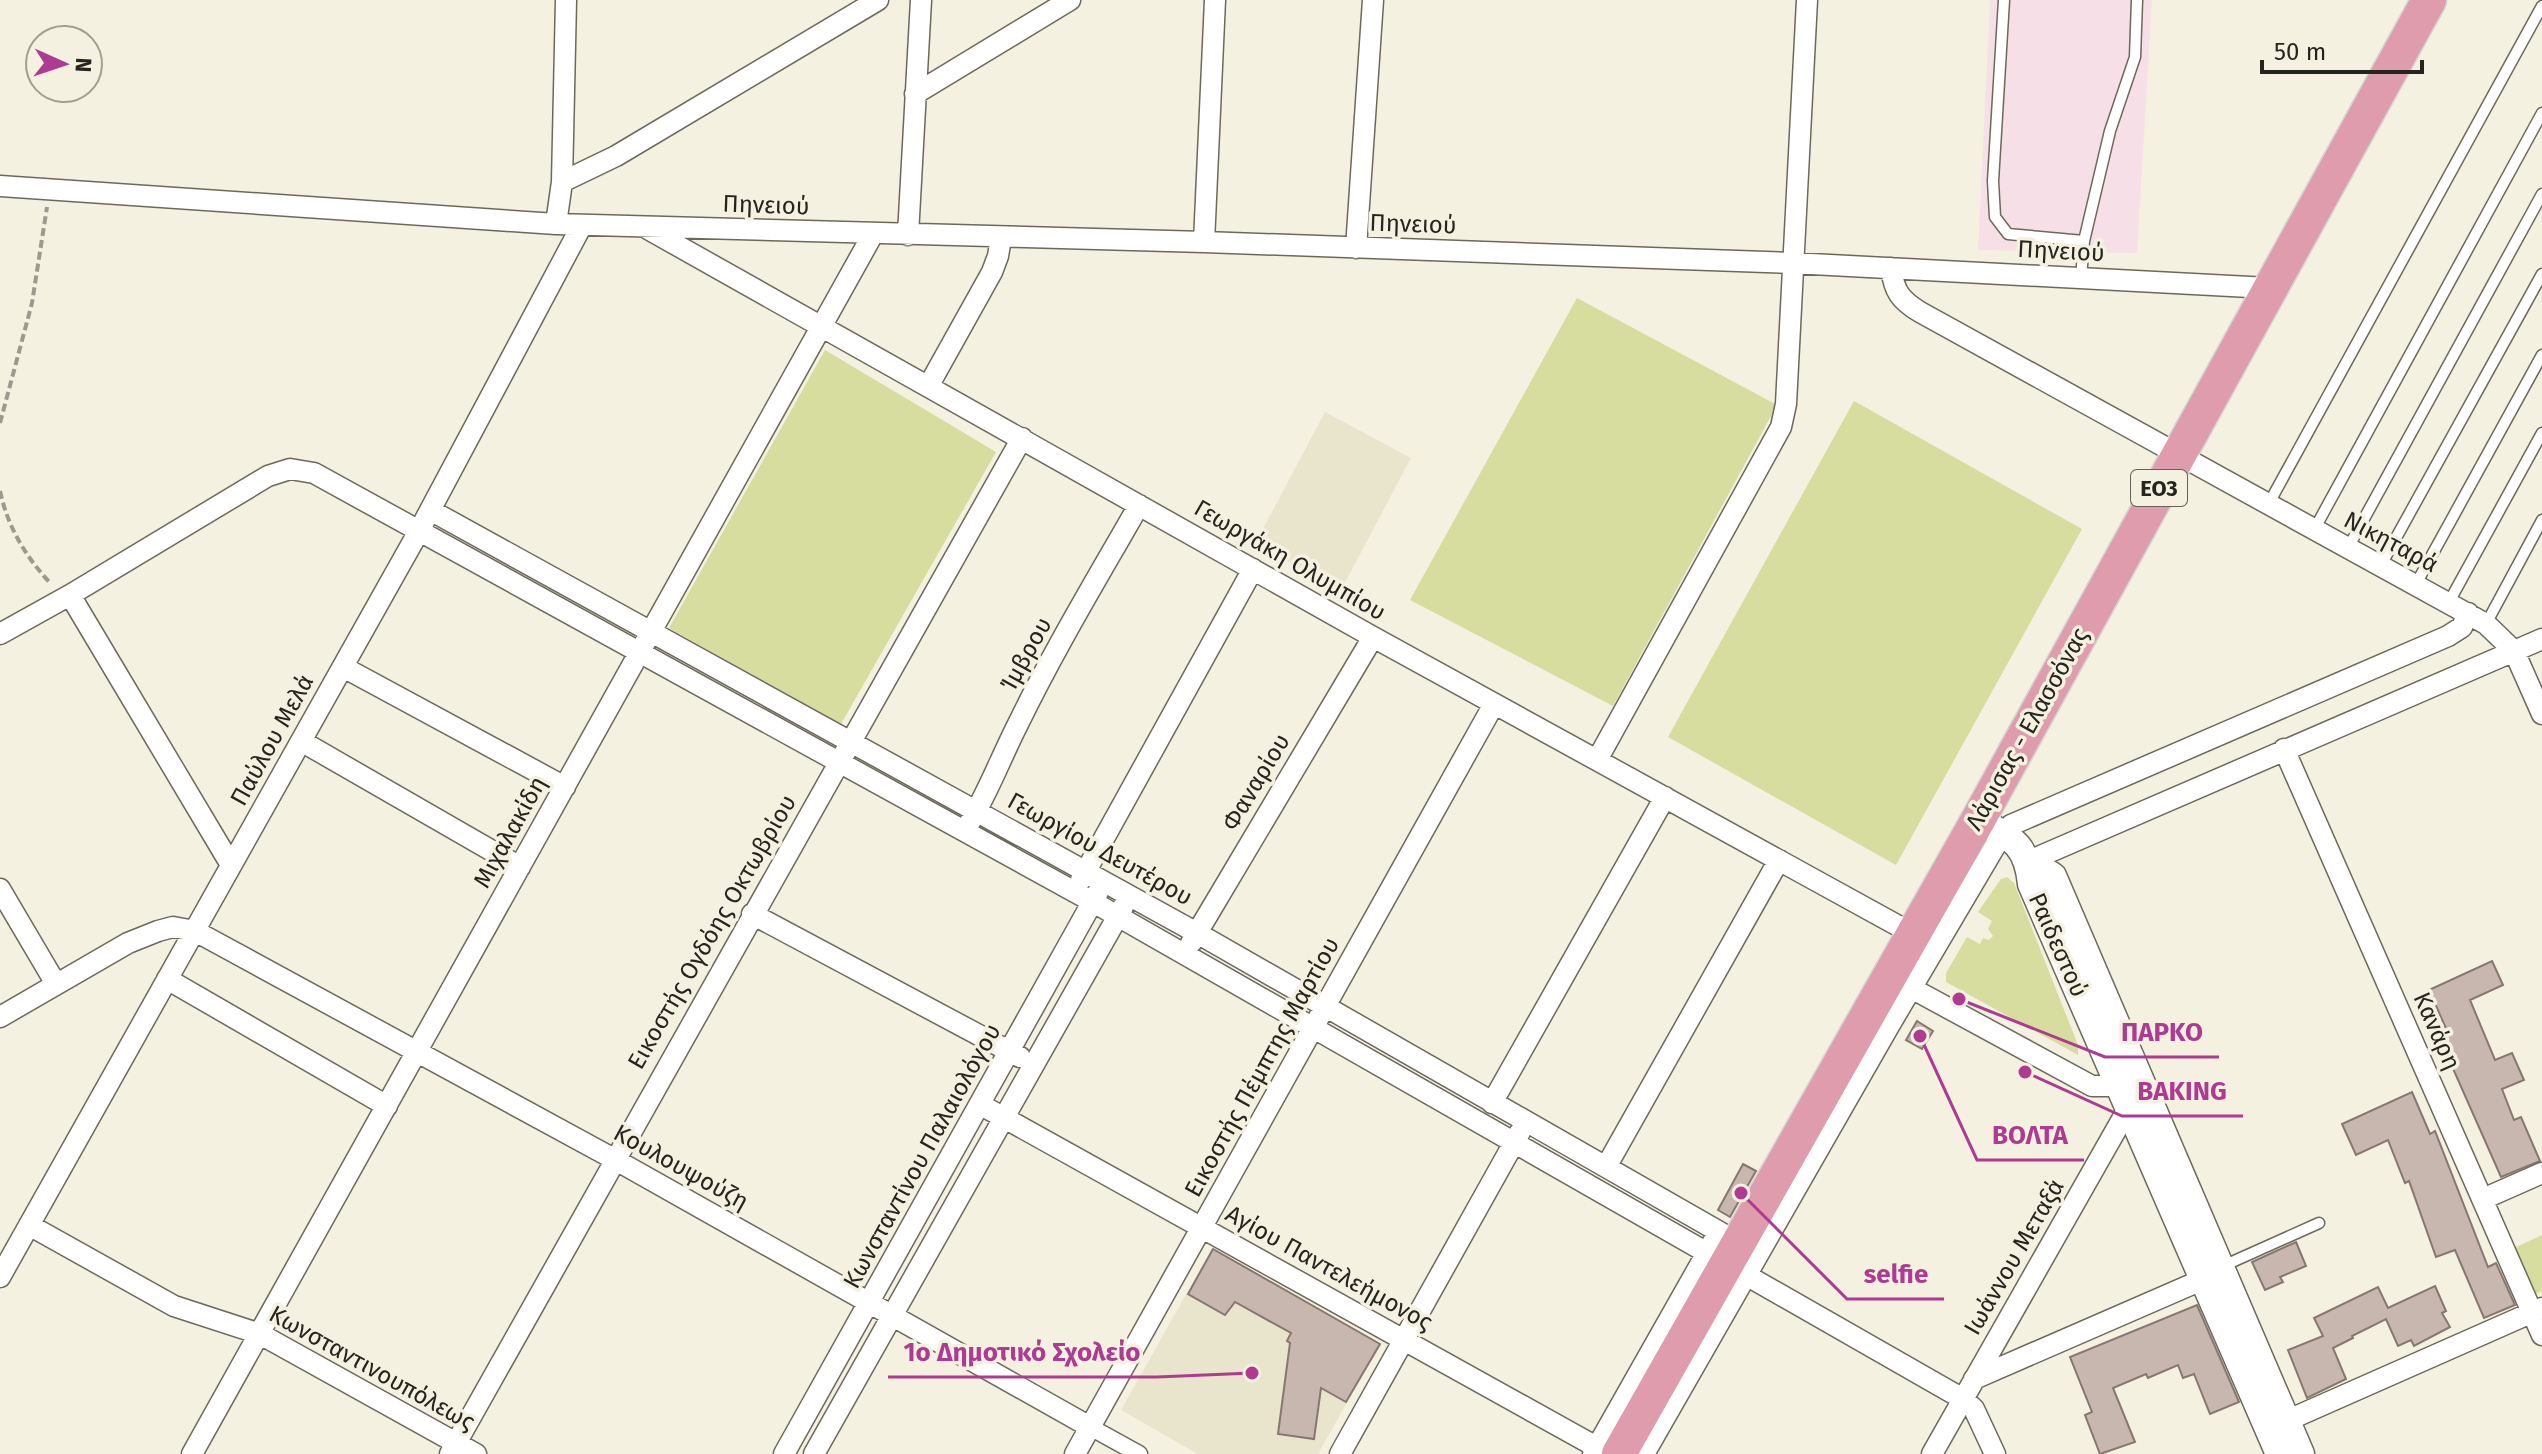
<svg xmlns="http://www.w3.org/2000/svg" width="2542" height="1454" viewBox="0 0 2542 1454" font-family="'Fira Sans',sans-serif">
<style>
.built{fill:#e9e4cc}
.industrial{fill:#f7dfe8}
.green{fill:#d6dd9f}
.building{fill:#c7b7af;stroke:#867770;stroke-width:2}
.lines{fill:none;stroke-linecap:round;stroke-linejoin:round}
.service-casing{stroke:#6c695b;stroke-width:13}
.pedestrian-casing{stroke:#6c695b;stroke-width:19}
.minor-casing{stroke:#6c695b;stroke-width:23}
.tertiary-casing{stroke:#6c695b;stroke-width:29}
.trunk-casing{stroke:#d3d3d2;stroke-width:37}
.path{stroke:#9c9a8e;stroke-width:4;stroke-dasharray:8 4;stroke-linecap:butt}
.service{stroke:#fff;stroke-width:10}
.pedestrian{stroke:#fff;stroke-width:16}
.minor{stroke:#fff;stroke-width:20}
.tertiary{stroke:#fff;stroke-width:26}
.trunk{stroke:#de9cac;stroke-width:34}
.labels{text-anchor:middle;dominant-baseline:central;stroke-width:7;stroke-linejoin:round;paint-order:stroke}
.shield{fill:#f4f1e0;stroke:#636258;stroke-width:2}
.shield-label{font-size:22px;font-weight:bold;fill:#25241e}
.street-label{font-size:24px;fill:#25241e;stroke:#f4f1e0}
.leader{fill:none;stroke:#af3a92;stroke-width:3}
.callout-dot{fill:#af3a92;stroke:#f4f1e0;stroke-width:3}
.callout-label{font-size:26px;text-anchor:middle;font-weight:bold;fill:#af3a92;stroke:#f4f1e0;stroke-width:7;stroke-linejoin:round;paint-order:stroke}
</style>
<rect width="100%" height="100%" fill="#f4f1e0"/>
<path class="built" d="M1325,412L1411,458L1341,590L1255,544Z
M1212,1248L1380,1344L1318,1454H1198L1121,1410Z"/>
<path class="industrial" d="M1990,0H2152L2137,253L1978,250Z"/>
<path class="green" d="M1577,298L1777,405L1613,706L1410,600Z
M825,350L996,452L841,724L669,628Z
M1854,401L2082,529L1896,865L1668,737Z
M2007,877L2014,883L2078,1045V1055L1946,982V973L1967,937L1980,944L1983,938L1989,940L1993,936L1988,929L1992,921L1978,912L2001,879Z
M2542,1235V1291L2534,1295L2514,1248Z"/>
<path class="building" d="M2492,961L2503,985L2470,1000L2495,1060L2512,1053L2524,1080L2502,1089L2514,1120L2521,1117L2540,1161L2501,1177L2439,1037L2448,1033L2429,990Z
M1917,1021L1933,1031L1922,1049L1906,1040Z
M2412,1092L2430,1134L2435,1131L2488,1267L2496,1263L2515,1305L2484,1318L2455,1250L2436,1257L2409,1181L2405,1183L2388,1140L2356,1155L2342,1124Z
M1743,1164L1756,1171L1730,1217L1718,1210Z
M2296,1242L2306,1266L2280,1277L2283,1282L2265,1290L2252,1262Z
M1213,1249L1380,1344L1346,1402L1321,1388L1314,1439L1278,1434L1290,1343L1287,1341L1291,1333L1235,1302L1225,1315L1188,1294Z
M2435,1286L2446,1311L2442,1313L2450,1327L2414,1346L2411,1340L2398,1346L2386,1319L2352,1336L2353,1338L2333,1348L2346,1379L2307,1398L2288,1350L2323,1336L2314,1318L2378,1287L2388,1308Z
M2197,1305L2239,1402L2210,1414L2194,1374L2183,1378L2178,1365L2148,1378L2146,1374L2113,1388L2135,1442L2100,1454L2085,1415L2092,1412L2070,1357Z"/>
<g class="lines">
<g class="service-casing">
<path id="service" d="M2004,0L1993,181L1995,217L2008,234L2084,241
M2081,278L2084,241L2110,131L2135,57L2137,0
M2268,505L2542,6
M2314,530L2542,113
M2348,548L2542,194
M2381,565L2542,274
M2416,584L2542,355
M2449,602L2542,433
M2486,624L2542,520
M2223,1266L2319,1223"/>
</g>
<g class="pedestrian-casing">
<path id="pedestrian" d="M1090,1427L1139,1454"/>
</g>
<g class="minor-casing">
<path id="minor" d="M915,94L1070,0
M562,182L566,0
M0,186L556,224L1204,242L1792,263L2269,288
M556,224L562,182L616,156L878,0
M648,229L1373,637L1913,934
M908,235L921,0
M1204,242L1215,0
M1356,248L1373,0
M1891,268C1894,291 1900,300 1920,312L2486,624L2514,651L2542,714
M929,385L992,272L998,256L1001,238
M430,510L1197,933L1758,1254
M70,595L231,865
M0,634L70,595L268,476L290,469L314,473L1093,902L1963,1399L1974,1409L1995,1454
M343,667L565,787
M301,741L520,867
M2284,749L2542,1335
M1597,760L1781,427L1786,404L1807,0
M970,822C989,790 1002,755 1019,722C1055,648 1098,577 1139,505
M2029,861L2542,639
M1081,880L1253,569
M0,889L56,984
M752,914L1020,1057
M1191,943L1373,637
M167,979L387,1106
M1900,982L2092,1086H2129
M0,1017L128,943L158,931L173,927L195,931L614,1159L1090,1427
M1492,1103L1665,797
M981,1105L1609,1454
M1606,1167L1779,860
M2483,1199L2542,1173
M29,1225L174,1306L260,1334L476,1454
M0,1277L419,531L582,225
M1974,1379L2204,1279
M2286,1421L2542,1308
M192,1454L873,234
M450,1454L1022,438
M784,1454L1098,892
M814,1454L1123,907
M1075,1454L1494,704
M1340,1454L1520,1132
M1593,1454L1713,1242
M1644,1454L1889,1026L2003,833L2011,825L2448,636L2462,627L2468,613
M1932,1454L2133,1100"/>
</g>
<g class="tertiary-casing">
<path id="tertiary" d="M1978,820C2011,838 2027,843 2031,884L2279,1454
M2029,861L2053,876L2301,1454"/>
</g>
<g class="trunk-casing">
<path id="trunk" d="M1619,1454L1978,820L2429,0"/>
</g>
<path class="path" d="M0,423L32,303L47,207
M0,491C8,528 26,557 51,584"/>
<use href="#service" class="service"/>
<use href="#pedestrian" class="pedestrian"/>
<use href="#minor" class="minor"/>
<use href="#tertiary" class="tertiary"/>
<use href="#trunk" class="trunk"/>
</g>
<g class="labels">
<rect class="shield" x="2131" y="470" width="56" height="36" rx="6"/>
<g class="shield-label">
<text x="2159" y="488">ΕΟ3</text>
</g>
<g class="street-label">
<text transform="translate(766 205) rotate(2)">Πηνειού</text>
<text transform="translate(1413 224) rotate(2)">Πηνειού</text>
<text transform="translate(2061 251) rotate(3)">Πηνειού</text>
<text transform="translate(2391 542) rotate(28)">Νικηταρά</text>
<text transform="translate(1290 560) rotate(30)">Γεωργάκη Ολυμπίου</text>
<text transform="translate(1026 654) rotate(-61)">Ίμβρου</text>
<text transform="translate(2027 729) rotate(-61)">Λάρισας - Ελασσόνας</text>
<text transform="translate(272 740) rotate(-61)">Παύλου Μελά</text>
<text transform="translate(1256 782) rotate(-59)">Φαναρίου</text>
<text transform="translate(510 832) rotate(-61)">Μιχαλακίδη</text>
<text transform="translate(1100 849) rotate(29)">Γεωργίου Δευτέρου</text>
<text transform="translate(712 932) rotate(-60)">Εικοστής Ογδόης Οκτωβρίου</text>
<text transform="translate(2058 945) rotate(66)">Ραιδεστού</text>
<text transform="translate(2437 1031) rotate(66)">Κανάρη</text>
<text transform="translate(1262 1067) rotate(-61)">Εικοστής Πέμπτης Μαρτίου</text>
<text transform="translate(922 1156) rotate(-61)">Κωνσταντίνου Παλαιολόγου</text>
<text transform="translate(681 1167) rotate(29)">Κουλουψούζη</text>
<text transform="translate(2014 1257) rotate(-60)">Ιωάννου Μεταξά</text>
<text transform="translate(1329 1268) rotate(29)">Αγίου Παντελεήμονος</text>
<text transform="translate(372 1368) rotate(29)">Κωνσταντινουπόλεως</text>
</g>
</g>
<path class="leader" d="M1959 999L2105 1057H2219M2025 1072L2122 1116H2243M1920 1036L1977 1160H2084M1741 1193L1847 1299H1944M1252 1373L1157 1377H888"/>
<g class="callout-dot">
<circle cx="1959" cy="999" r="8"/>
<circle cx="2025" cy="1072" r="8"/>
<circle cx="1920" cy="1036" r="8"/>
<circle cx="1741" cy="1193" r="8"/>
<circle cx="1252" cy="1373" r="8"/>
</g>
<g class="callout-label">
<text x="2162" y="1041">ΠΑΡΚΟ</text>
<text x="2182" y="1100">BAKING</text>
<text x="2030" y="1144">ΒΟΛΤΑ</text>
<text x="1896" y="1283">selfie</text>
<text x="1022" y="1361">1o Δημοτικό Σχολείο</text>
</g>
<g transform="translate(64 64) rotate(93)"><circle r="38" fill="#f4f1e0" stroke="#a19f92" stroke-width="2"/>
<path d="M0-6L14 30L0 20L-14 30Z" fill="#af3a92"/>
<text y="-12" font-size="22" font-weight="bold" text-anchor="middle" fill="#25241e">N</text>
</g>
<path d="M2262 60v12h160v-12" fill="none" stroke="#25241e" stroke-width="4"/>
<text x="2274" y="60" font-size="24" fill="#25241e" stroke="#f4f1e0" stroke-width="6" paint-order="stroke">50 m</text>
</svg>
